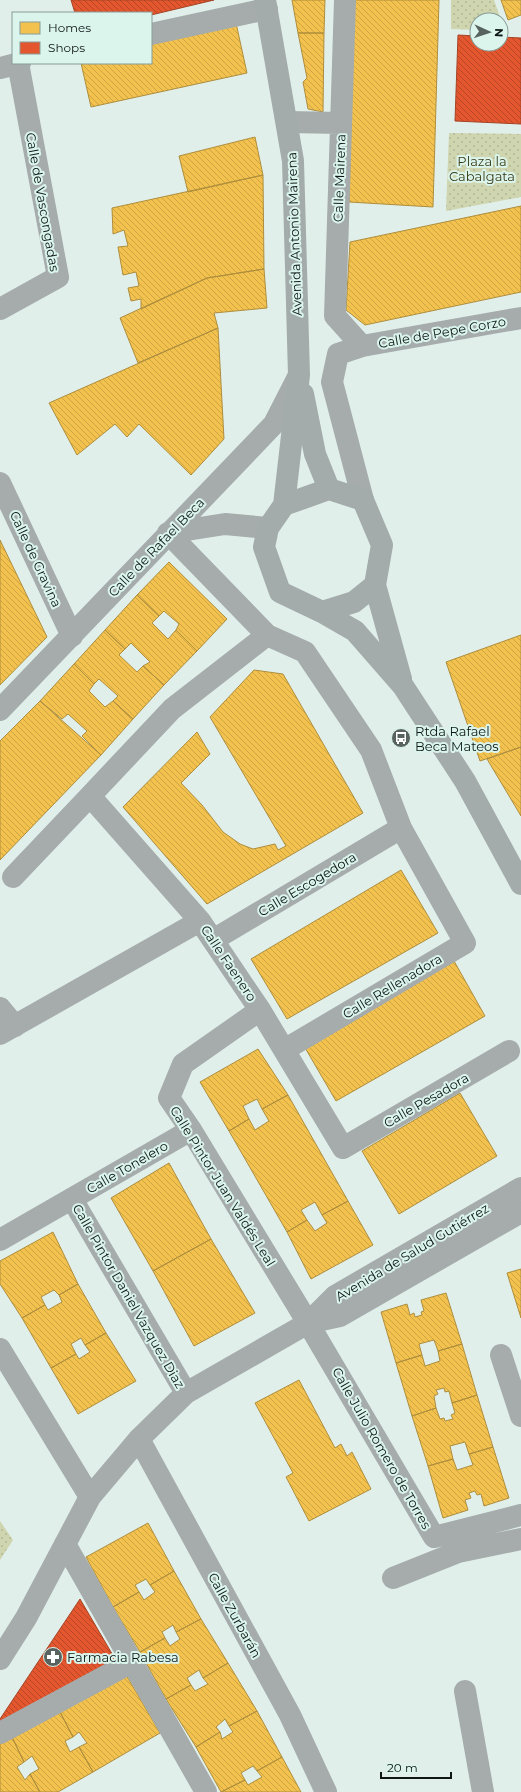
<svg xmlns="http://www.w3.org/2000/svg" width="521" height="1792" viewBox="0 0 521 1792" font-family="Montserrat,sans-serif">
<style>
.park{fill:url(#park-dots)}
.homes{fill:url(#homes-back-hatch);stroke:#ae8e3d}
.shops{fill:url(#shops-back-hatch);stroke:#a44426}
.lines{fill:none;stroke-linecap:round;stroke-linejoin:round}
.street{stroke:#a5acab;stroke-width:22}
.secondary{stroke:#a3acaa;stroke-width:22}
.labels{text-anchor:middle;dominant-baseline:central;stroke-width:4;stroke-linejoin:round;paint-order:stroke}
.park-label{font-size:13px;fill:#3b3a15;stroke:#dbf5ed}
.street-label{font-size:13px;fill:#0e1715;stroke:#dbf5ed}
.poi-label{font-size:13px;fill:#0e1715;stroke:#dbf5ed;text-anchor:start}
</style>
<defs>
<pattern id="park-dots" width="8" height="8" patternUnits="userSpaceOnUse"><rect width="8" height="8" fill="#cfd5ae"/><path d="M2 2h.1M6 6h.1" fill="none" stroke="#b1b695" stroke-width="1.8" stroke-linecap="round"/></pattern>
<pattern id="homes-back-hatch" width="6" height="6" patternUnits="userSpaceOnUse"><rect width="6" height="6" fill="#f2c14e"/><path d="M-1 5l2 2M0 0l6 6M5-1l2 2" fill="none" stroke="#cea543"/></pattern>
<pattern id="shops-back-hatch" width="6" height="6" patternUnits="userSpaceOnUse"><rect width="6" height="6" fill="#e4572e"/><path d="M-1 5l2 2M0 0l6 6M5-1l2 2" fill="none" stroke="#b74726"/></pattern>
</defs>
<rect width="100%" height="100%" fill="#e1efeb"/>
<path class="park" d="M451,0H494L505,31H501V20H477V30L451,29Z
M449,133L521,134V197L446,211Z
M0,1521L13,1540L0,1560Z"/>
<path class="homes" d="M292,0H325L324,33H298Z
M354,0H439L433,207L349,202Z
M501,0H521V15L508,20Z
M236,23L247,73L91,107L81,63H151V42Z
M298,33H324L323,112L308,109L303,82L307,78Z
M255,137L263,175L188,192L179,156Z
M263,175L264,269L207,278L141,309V299L131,301L128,288L139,286L136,272L123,275L118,247L128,246L124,230L113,234L112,208Z
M521,206V292L365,325L346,310L350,242Z
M264,269L267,308L214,313L218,328L138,363L120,318L207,278Z
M218,328L224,439L191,475L139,424L127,437L115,424L77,455L49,403Z
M0,540L47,637L0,685Z
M169,562L227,619L197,651L176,630L179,624L164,611L159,616L137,595Z
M137,595L159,616L152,623L168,639L176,630L197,651L164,685L143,666L150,662L131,643L125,649L105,630Z
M105,630L125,649L119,655L137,672L143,666L164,685L133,719L113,701L118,696L99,679L94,684L74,664Z
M521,635V747L480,761L446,662Z
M74,664L94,684L89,691L105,707L113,701L133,719L101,755L82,736L87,731L68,714L62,719L40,701Z
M254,670L283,674L363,813L207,904L123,807L197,732L210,754L181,783L202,805L223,832L240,844L253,849L275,844L278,850L286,846L210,717Z
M40,701L101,755L0,860V741Z
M521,747V816L487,759Z
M401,870L438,933L287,1019L251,959Z
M454,961L485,1016L336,1101L304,1046Z
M258,1049L288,1095L262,1109L257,1099L243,1106L249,1119L229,1131L200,1082Z
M460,1093L497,1156L399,1214L362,1151Z
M288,1095L348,1201L322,1215L315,1202L301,1210L307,1220L287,1232L229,1131L249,1119L255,1130L269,1121L262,1109Z
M169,1163L211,1239L153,1271L111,1198Z
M348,1201L373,1245L311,1279L287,1232L307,1220L315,1231L327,1223L322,1215Z
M53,1232L78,1284L59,1295L54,1290L41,1297L45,1305L22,1318L0,1284V1261Z
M211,1239L255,1313L194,1346L153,1271Z
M521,1269V1318L507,1273Z
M78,1284L106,1333L85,1345L81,1338L71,1344L76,1354L51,1368L22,1318L45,1305L48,1310L62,1302L59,1295Z
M446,1293L462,1344L438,1351L434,1340L419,1344L422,1355L396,1363L381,1312L407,1304L410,1315L414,1313L415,1317L422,1315L421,1312L424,1311L421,1300Z
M106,1333L136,1381L78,1414L51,1368L76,1354L79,1359L90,1352L85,1345Z
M462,1344L477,1395L452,1403L449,1391L445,1392L444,1388L436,1390L438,1394L434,1396L436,1408L412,1416L396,1363L422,1355L425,1366L440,1361L438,1351Z
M299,1380L335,1448L341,1444L347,1456L352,1452L371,1489L309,1521L286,1477L293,1473L255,1403Z
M477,1395L493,1447L469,1454L465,1442L450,1446L453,1459L428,1466L412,1416L436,1408L440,1419L444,1418L445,1421L453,1419L451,1415L455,1413L452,1403Z
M493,1447L509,1498L484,1506L481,1494L477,1495L475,1491L469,1493L471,1498L465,1500L468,1510L443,1518L428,1466L453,1459L457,1470L473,1465L469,1454Z
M148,1523L174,1571L150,1585L146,1579L135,1585L139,1592L113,1607L86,1557Z
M174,1571L201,1619L176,1632L173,1625L162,1632L165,1638L140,1652L113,1607L139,1592L144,1600L155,1592L150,1585Z
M201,1619L228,1663L203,1678L199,1670L187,1678L191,1685L166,1699L140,1652L165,1638L170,1646L180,1639L176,1632Z
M228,1663L257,1711L229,1726L225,1719L216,1727L220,1732L196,1747L166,1699L191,1685L195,1691L208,1684L203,1678Z
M125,1673L160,1733L93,1772L79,1747L87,1743L79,1732L73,1737L60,1712Z
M257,1711L282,1757L257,1771L253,1766L241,1773L245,1780L221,1792L196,1747L220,1732L222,1739L233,1732L229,1726Z
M60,1712L73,1737L65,1741L70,1752L79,1747L93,1772L58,1792H40L30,1774L39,1769L32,1756L24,1762L12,1737Z
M12,1737L24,1762L17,1767L25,1780L30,1774L40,1792H0V1744Z
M282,1757L301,1792H221L245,1780L248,1785L262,1777L257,1771Z"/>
<path class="shops" d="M71,0H214L151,15V13H75Z
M458,35L477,36V44H501V37L521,38V124L455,121Z
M80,1599L118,1664L0,1726V1719Z"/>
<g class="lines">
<path class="street" d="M345,0L335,316L362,346
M151,34L267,9
M0,68L20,63
M287,122L341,123
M0,309L58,277L18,63
M0,483L72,636
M363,500L332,382L338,354L362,346L521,318
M168,533L267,635L305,652L371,750L401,828L465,943L284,1050
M168,533L225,524L268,528
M267,635L172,709L90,796L200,921L260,1010L343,1148L509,1051
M0,710L274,424L298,377
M13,877L90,796
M213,940L401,828
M0,1008L15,1026
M260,1010L183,1064L169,1098L191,1130L308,1323L434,1537L521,1515
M0,1034L200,921
M72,1199L186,1393
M0,1240L191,1130
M308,1323L340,1316L521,1212
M0,1349L90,1497
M501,1355L521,1416
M139,1439L290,1715L326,1792
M65,1544L206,1792
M393,1578L458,1552L521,1539
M0,1659L26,1618L90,1497L139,1439L186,1393L308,1323L335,1296L521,1188
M465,1691L483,1792
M0,1733L132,1662"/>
<path class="secondary" d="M265,0L293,161L299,375L284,505
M303,394L315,454L329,489
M375,585L401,679
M322,612L354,602L375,585L382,545L363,500L329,489L284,505L268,528L264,547L280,592L322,612L355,631L403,686L465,781L521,884"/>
</g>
<defs>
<g id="bus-disc" transform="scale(1)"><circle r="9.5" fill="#586360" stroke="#dbf5ed"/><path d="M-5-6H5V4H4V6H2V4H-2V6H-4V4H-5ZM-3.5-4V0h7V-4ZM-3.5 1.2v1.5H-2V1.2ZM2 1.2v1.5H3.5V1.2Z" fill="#fff"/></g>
<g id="pharmacy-disc" transform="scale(1)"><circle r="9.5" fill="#586360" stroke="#dbf5ed"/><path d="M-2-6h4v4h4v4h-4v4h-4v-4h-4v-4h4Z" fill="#fff"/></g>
</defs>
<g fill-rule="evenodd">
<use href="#bus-disc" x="401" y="738"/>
<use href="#pharmacy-disc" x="53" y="1657"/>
</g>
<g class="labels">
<g class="park-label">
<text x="482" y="161">Plaza la<tspan x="482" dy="15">Cabalgata</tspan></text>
</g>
<g class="street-label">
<text transform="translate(339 178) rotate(-88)">Calle Mairena</text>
<text transform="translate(43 202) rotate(80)">Calle de Vascongadas</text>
<text transform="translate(294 234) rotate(-92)">Avenida Antonio Mairena</text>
<text transform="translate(442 332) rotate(-10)">Calle de Pepe Corzo</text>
<text transform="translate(156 547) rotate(-46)">Calle de Rafael Beca</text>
<text transform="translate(36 559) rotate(65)">Calle de Gravina</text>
<text transform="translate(307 884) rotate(-31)">Calle Escogedora</text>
<text transform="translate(229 963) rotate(56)">Calle Faenero</text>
<text transform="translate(392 986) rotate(-31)">Calle Rellenadora</text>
<text transform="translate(426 1100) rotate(-30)">Calle Pesadora</text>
<text transform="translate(127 1167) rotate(-30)">Calle Tonelero</text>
<text transform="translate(223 1186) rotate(58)">Calle Pintor Juan Valdés Leal</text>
<text transform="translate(412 1252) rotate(-31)">Avenida de Salud Gutiérrez</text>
<text transform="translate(129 1296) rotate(60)">Calle Pintor Daniel Vazquez Diaz</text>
<text transform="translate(382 1448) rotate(60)">Calle Julio Romero de Torres</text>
<text transform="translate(235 1615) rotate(61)">Calle Zurbarán</text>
</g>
<g class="poi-label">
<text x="415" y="731">Rtda Rafael<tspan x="415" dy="15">Beca Mateos</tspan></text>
<text x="67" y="1657">Farmacia Rabesa</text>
</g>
</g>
<rect x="12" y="12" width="140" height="52" fill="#dbf5ed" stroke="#899c97"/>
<rect x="20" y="22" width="20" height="12" fill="#f2c14e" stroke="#899c97"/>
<text x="48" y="32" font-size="12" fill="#0e1715">Homes</text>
<rect x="20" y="42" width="20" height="12" fill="#e4572e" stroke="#899c97"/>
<text x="48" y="52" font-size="12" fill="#0e1715">Shops</text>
<g transform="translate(489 32) rotate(93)"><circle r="19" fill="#dbf5ed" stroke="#899c97"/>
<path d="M0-3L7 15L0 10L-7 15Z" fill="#586360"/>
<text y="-6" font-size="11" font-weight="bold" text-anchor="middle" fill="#0e1715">N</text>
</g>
<path d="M381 1772v6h70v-6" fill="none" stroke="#0e1715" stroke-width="2"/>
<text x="387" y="1772" font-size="12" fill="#0e1715" stroke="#dbf5ed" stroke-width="3" paint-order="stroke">20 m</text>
</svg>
